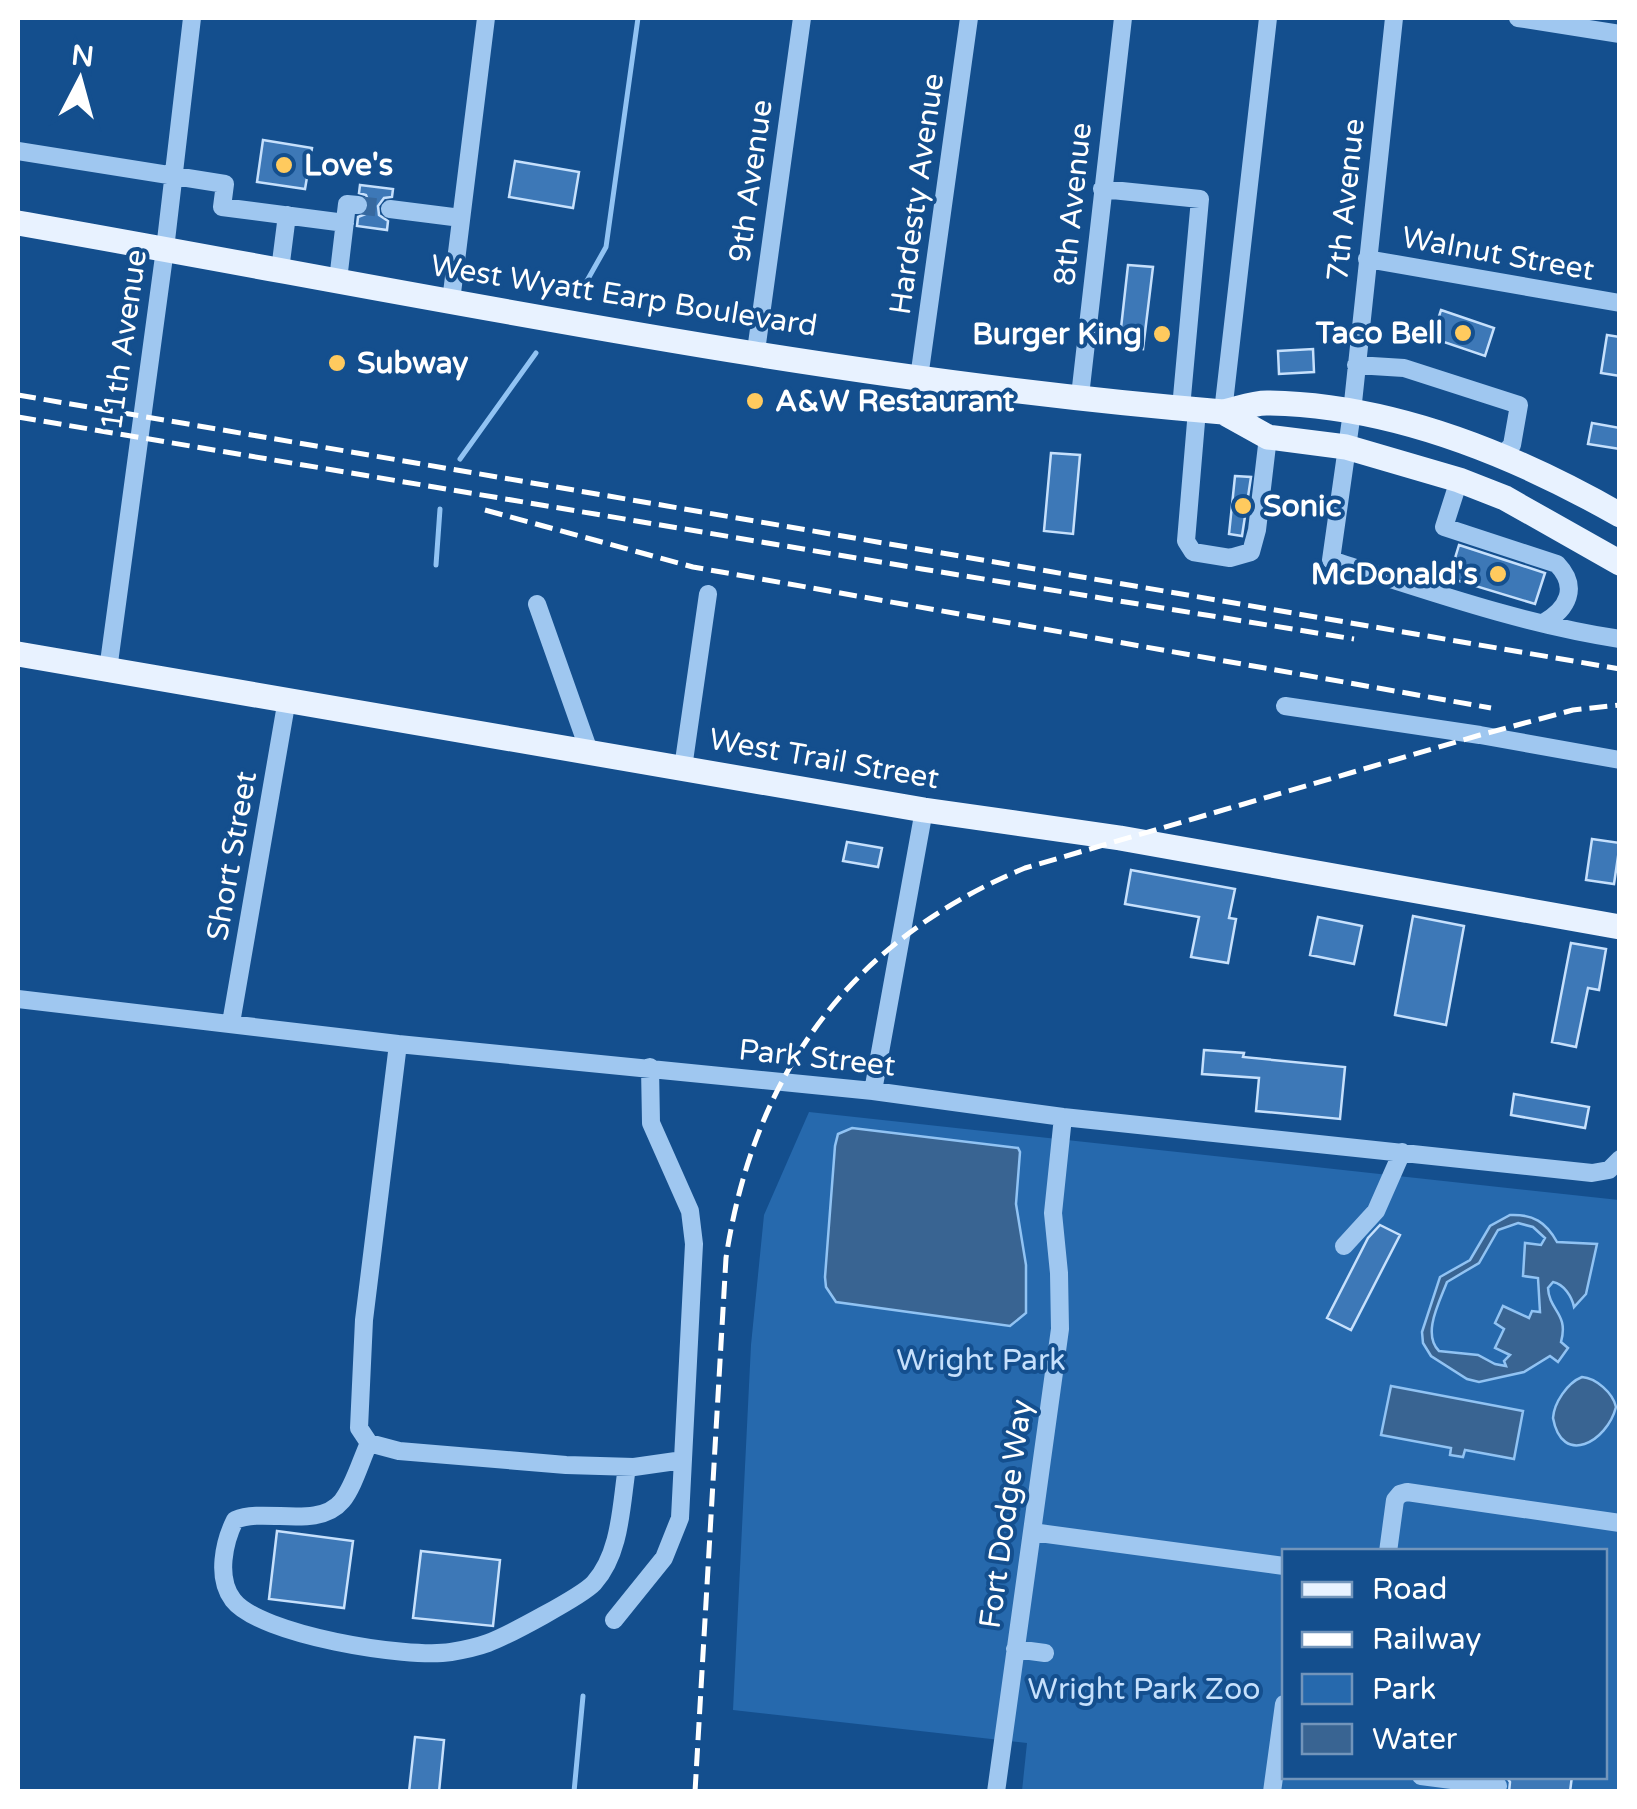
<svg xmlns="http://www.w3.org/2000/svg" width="1637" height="1809" viewBox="0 0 1637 1809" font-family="'Varela Round',sans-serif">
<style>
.green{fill:#2669ad;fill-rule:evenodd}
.water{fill:#396492;stroke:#91c3f3;stroke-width:2.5;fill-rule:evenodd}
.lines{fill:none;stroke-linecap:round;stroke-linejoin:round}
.stream{stroke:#91c3f3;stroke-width:5}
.building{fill:#3d78b7;stroke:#c6e0fc;stroke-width:2.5}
.minor-tunnel{stroke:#37699f;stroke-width:18;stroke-dasharray:18 9;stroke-linecap:butt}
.minor{stroke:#9fc7f0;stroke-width:18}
.major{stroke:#e8f2ff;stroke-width:25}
.rail{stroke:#fff;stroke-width:5;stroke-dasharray:18 8;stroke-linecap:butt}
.poi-dot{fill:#ffca5e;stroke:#144f8e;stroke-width:4}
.labels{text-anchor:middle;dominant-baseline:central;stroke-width:8;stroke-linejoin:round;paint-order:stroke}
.poi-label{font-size:30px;font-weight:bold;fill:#fff;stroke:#144f8e;text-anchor:start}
.street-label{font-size:30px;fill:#fff;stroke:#144f8e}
.park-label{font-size:30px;fill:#c6e0fc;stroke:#144f8e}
</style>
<rect width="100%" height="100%" fill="#144f8e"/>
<path class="green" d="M809,1112L1619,1200V1791H1022L1027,1743L733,1710L751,1345L764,1215ZM1284,1552H1604V1776H1284Z"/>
<path class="water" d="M852,1128L1018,1148L1020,1152L1016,1204L1026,1265V1313L1010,1326L836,1302L826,1287L825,1277L835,1146L838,1134Z
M1510,1215C1533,1214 1546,1222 1557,1242L1597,1244L1586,1294L1574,1307C1572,1297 1564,1284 1553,1282L1548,1288C1549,1311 1569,1313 1561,1342L1568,1348L1558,1362L1550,1356L1524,1372L1479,1382L1467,1379L1431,1356L1423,1343L1422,1332L1440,1277L1470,1260L1490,1226ZM1518,1223L1533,1227L1545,1238L1541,1245L1525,1243L1523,1276L1538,1278L1540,1312L1532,1311L1529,1318L1503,1306L1495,1323L1504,1329L1495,1348L1510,1355L1504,1361L1506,1366L1495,1364L1478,1355L1439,1351C1422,1334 1439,1303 1447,1282L1479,1263L1498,1230Z
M1582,1377C1596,1378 1613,1393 1616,1407C1607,1442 1562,1467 1553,1418C1554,1403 1567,1383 1582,1377Z
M1391,1386L1523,1411L1514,1459L1465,1450L1463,1457L1450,1455L1451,1448L1381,1435Z"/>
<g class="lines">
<path class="stream" d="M584,286L606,247L638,18
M460,459L536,353
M436,565L440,509
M574,1792L583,1696"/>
</g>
<path class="building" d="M263,140L312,148L305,189L257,182Z
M515,161L579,172L573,208L509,197Z
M360,185L393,189L392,197L384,198L378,206L379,215L388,221L387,230L357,226L358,217L368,213L370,205L366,195L359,193Z
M1128,265L1153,267L1143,349L1119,346Z
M1441,310L1494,328L1485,356L1432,338Z
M1607,335L1620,337V376L1601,373Z
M1313,349L1314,372L1279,374L1278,351Z
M1592,423L1620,428V449L1588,444Z
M1051,453L1080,455L1073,534L1044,531Z
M1235,476L1251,477L1242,536L1229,534Z
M1459,545L1545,573L1535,604L1449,578Z
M1592,839L1620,843L1614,884L1586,880Z
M847,842L882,848L878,867L843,861Z
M1131,870L1235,889L1229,918L1236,919L1228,963L1191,957L1199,917L1125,904Z
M1413,916L1464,926L1446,1025L1395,1015Z
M1318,917L1362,926L1354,964L1310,955Z
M1571,943L1606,949L1599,990L1588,988L1576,1047L1552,1042Z
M1204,1050L1244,1053L1243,1057L1345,1067L1340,1119L1256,1111L1259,1078L1202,1074Z
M1514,1094L1589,1107L1585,1128L1511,1115Z
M1380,1225L1400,1235L1351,1330L1327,1318L1368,1238Z
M277,1531L353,1541L344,1608L269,1599Z
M421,1551L500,1560L493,1626L413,1618Z
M415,1737L444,1740L439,1792H409Z
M1506,1776H1572L1570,1792H1509L1510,1782Z"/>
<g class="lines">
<path class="minor-tunnel" d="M358,205L390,209"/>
<path class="minor" d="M1394,18L1352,412L1331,560C1426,590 1521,624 1620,639
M1518,18L1620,34
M18,151L225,184L222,207L345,223
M1102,189L1200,199L1181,408
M390,209L461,218
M1367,259L1620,303
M280,270L287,215
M338,280L347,204L358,205
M451,301L486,18
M756,351L802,18
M1356,365L1404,368L1519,405L1512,445L1501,456
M919,378L969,18
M1080,396L1123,18
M1197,410L1186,541L1193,552L1230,558L1251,552L1257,530L1268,437
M1223,412L1268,18
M1459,480L1444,527L1557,564C1579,587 1568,609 1543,623
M537,604L589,751
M108,670L165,249L192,18
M1285,706L1480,735L1620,760
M683,768L708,594
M18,999L398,1044L873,1091L1063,1117L1592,1173L1609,1170L1620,1159
M231,1023L287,699
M398,1044L364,1320L359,1428L369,1443L399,1451L566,1465L634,1467L683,1460
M873,1091L924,810
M1344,1246L1376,1211L1402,1152
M369,1443C361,1460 354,1486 342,1501C318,1530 266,1507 235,1520C224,1542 216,1578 233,1600C260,1635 407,1659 451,1652C463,1650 477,1647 488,1643C507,1636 582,1596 594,1583C621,1553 621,1505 627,1467
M1032,1532L1284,1566
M1388,1552L1395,1500L1400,1494L1407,1492L1620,1523
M614,1620L664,1558L680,1518L694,1244L690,1211L651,1123L650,1067
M1015,1649L1045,1653
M1421,1776L1498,1786
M996,1792L1060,1329L1059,1273L1053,1213L1063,1117
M1272,1792L1284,1704"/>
<path class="major" d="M18,223C417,293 819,379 1223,412C1238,409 1254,402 1269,403C1391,405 1515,455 1620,515
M1223,412L1268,437L1346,447L1459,480L1505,498L1620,563
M18,654L924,810L1120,838L1620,927"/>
<path class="rail" d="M18,395L1620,669
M18,417L922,569L1354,639
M485,510L693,567L1491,708
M695,1792L726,1258C754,1073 851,940 1025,868L1480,735L1573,710L1620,705"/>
</g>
<g class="poi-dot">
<circle cx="284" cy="165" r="10"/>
<circle cx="1463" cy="333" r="10"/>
<circle cx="1162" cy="334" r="10"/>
<circle cx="337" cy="363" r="10"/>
<circle cx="755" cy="401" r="10"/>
<circle cx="1243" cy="506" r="10"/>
<circle cx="1498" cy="574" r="10"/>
</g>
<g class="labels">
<g class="poi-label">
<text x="304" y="165">Love's</text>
<text x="1443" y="333" text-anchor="end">Taco Bell</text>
<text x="1142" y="334" text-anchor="end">Burger King</text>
<text x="357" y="363">Subway</text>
<text x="775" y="401">A&amp;W Restaurant</text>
<text x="1263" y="506">Sonic</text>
<text x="1478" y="574" text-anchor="end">McDonald's</text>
</g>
<g class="street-label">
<text transform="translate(751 181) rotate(-82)">9th Avenue</text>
<text transform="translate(917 194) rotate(-82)">Hardesty Avenue</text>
<text transform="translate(1346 200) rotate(-84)">7th Avenue</text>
<text transform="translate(1073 204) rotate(-84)">8th Avenue</text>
<text transform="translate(1498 254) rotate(10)">Walnut Street</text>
<text transform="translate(624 296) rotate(9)">West Wyatt Earp Boulevard</text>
<text transform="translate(124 340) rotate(-82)">11th Avenue</text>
<text transform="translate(824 759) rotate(10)">West Trail Street</text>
<text transform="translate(232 856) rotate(-80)">Short Street</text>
<text transform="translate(817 1058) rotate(6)">Park Street</text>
<text transform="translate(1006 1514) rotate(-82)">Fort Dodge Way</text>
</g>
<g class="park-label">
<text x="981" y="1360">Wright Park</text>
<text x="1144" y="1689">Wright Park Zoo</text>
</g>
</g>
<rect width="1637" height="1809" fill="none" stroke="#ffffff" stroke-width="40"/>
<rect x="1282" y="1549" width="325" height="230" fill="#144f8e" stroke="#7295bb" stroke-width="2.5"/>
<rect x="1302" y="1582" width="50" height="15" fill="#e8f2ff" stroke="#7295bb" stroke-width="2.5"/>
<text x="1372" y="1599" font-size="30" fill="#ffffff">Road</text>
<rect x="1302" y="1632" width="50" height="15" fill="#ffffff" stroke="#7295bb" stroke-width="2.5"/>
<text x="1372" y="1649" font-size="30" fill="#ffffff">Railway</text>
<rect x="1302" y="1674" width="50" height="30" fill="#2669ad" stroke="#7295bb" stroke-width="2.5"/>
<text x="1372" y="1699" font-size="30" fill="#ffffff">Park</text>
<rect x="1302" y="1724" width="50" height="30" fill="#396492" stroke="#7295bb" stroke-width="2.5"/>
<text x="1372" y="1749" font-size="30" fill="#ffffff">Water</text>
<g transform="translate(80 80) rotate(6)" stroke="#144f8e" stroke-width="8" paint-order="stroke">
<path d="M0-8L18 38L0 25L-18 38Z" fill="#ffffff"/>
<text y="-15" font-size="28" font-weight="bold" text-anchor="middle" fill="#ffffff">N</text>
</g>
</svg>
